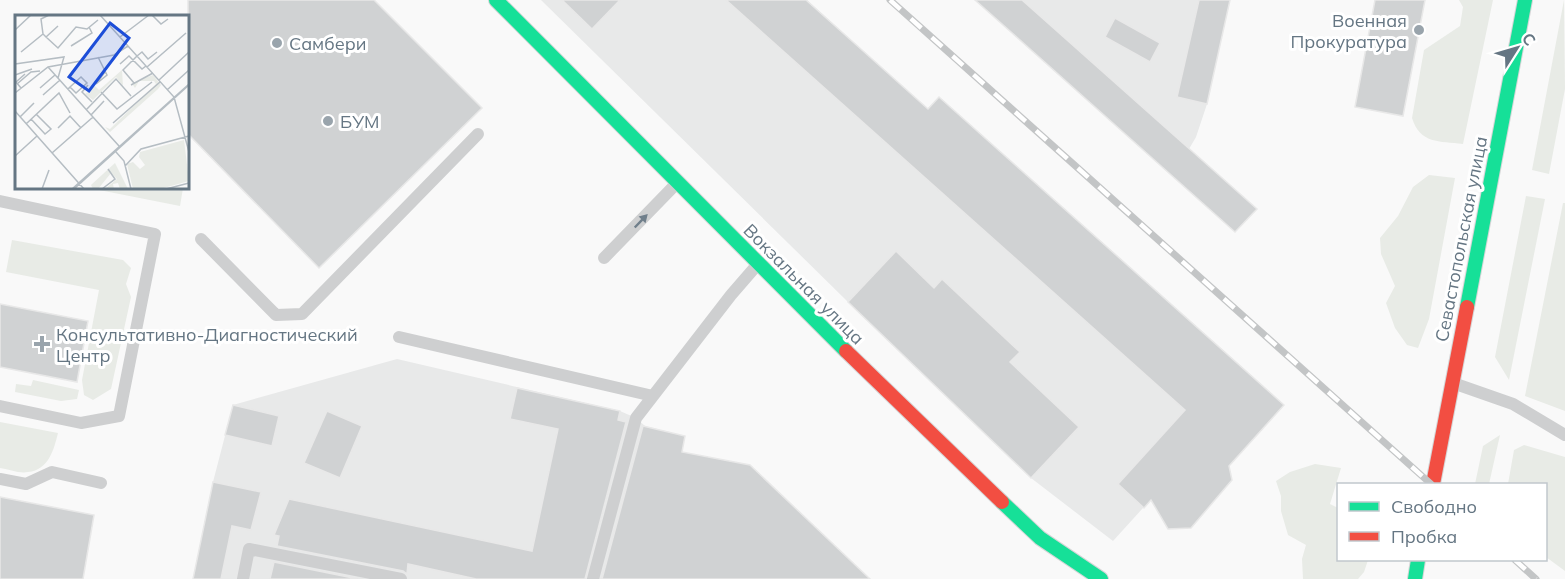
<svg xmlns="http://www.w3.org/2000/svg" width="1565" height="579" viewBox="0 0 1565 579" font-family="Mulish,sans-serif">
<style>
.built{fill:#e8e9e9}
.green{fill:#e8ebe6}
.building{fill:#d0d2d3;stroke:#e8e8e8;stroke-width:1.5}
.lines{fill:none;stroke-linecap:round;stroke-linejoin:round}
.fast-casing{stroke:#d5d6d7;stroke-width:16}
.jam-casing{stroke:#d5d6d7;stroke-width:16}
.lane{stroke:#cecfd0;stroke-width:12}
.fast{stroke:#16e098;stroke-width:14}
.jam{stroke:#f24e42;stroke-width:14}
.rail-casing{stroke:#c3c5c6;stroke-width:7}
.rail{stroke:#fff;stroke-width:4.5;stroke-dasharray:14;stroke-linecap:butt}
.oneway{fill:#707f8b}
.poi-dot{fill:#99a4ac;stroke:#fff;stroke-width:2}
.labels{text-anchor:middle;dominant-baseline:central;stroke-width:6;stroke-linejoin:round;paint-order:stroke}
.poi-label{font-size:18px;fill:#657683;stroke:#fff;text-anchor:start}
.street-label{font-size:18px;fill:#657683;stroke:#fff}
.inset-road{fill:none;stroke:#b5bdc3;stroke-width:1.5}
.view{fill:#1d4ed8;fill-opacity:0.15;stroke:#1d4ed8;stroke-width:3}
.inset-edge{fill:none;stroke:#657683;stroke-width:3}
</style>
<rect width="100%" height="100%" fill="#f9f9f9"/>
<path class="built" d="M541,0H807L927,109L939,97L1284,405L1229,466L1202,443L1113,541L1031,478L848,302Z
M975,0H1230L1207,104L1196,137L1189,149L1169,173Z
M397,359L620,411L636,418L645,426L685,436L652,579H193L213,482L233,405Z"/>
<path class="green" d="M1459,0H1493L1463,144C1439,141 1420,144 1412,118L1424,50L1460,26L1463,7Z
M1564,0L1565,89L1549,174L1532,170Z
M1429,175L1455,178L1429,319L1418,348L1407,345L1395,328L1386,303L1395,286L1381,254L1380,238L1398,216L1413,187Z
M89,188H183L180,206Z
M1526,196L1545,199L1509,380L1495,357Z
M1563,203H1565V411L1525,396Z
M12,240L123,260L131,268L126,284L131,297L111,389L93,400L84,395L82,380L99,290L6,272Z
M33,380L79,390L77,399L61,401L15,392L16,384L31,386Z
M0,422L58,433C54,449 49,470 28,472C20,474 8,469 0,468Z
M1500,435L1489,484H1475L1483,446Z
M1524,445L1565,457V571L1546,557V484H1508L1514,450Z
M1315,464L1341,468L1330,504L1338,508V560H1368L1364,572L1358,579H1303L1302,559L1306,545L1288,535L1281,511V496L1276,481L1290,472Z"/>
<path class="building" d="M188,0H374L482,108L319,268L188,134Z
M562,0H620L592,29Z
M726,0H806L928,109L939,97L1284,405L1229,466L1232,480L1191,528L1168,529L1151,500L1144,508L1118,484L1185,410Z
M975,0H1022L1257,209L1235,232Z
M1199,0H1230L1207,104L1177,97Z
M1375,0H1425L1403,116L1355,107Z
M1115,18L1160,43L1150,62L1105,37Z
M896,251L934,288L942,279L1020,352L1010,362L1079,427L1031,478L848,302Z
M0,304L88,321L77,382L0,367Z
M517,388L620,411L618,420L626,422L585,579H476L408,564L407,574L403,571L277,546L279,536L274,535L289,499L532,551L558,429L510,419Z
M233,405L279,416L272,446L225,435Z
M327,411L362,426L340,478L304,463Z
M643,426L685,436L682,452L750,465L870,579H602Z
M213,482L261,492L251,530L232,526L221,579H193Z
M0,497L94,515L83,579H0Z
M274,562L358,579H270Z"/>
<g class="lines">
<g class="fast-casing">
<path id="fast" d="M496,0L846,351
M1467,307L1525,0
M1002,502L1040,538L1101,579
M1415,579L1418,560"/>
</g>
<g class="jam-casing">
<path id="jam" d="M846,351L1002,502
M1433,484L1467,307"/>
</g>
<path class="lane" d="M0,201L155,234L119,416L81,423L0,406
M201,239L276,315L302,314L478,134
M604,258L676,184
M399,337L653,396
M1453,383L1513,404L1565,435
M0,479L26,484L52,472L101,483
M243,579L249,549L401,579
M593,579L636,418L731,295L757,265"/>
<use href="#fast" class="fast"/>
<use href="#jam" class="jam"/>
<g class="rail-casing">
<path id="rail" d="M890,0L1431,484
M1515,560L1536,579"/>
</g>
<use href="#rail" class="rail"/>
</g>
<defs><path id="oneway-solid" d="M-6-.8H1V-3.2L6.5 0L1 3.2V.8H-6Z" transform="scale(1.5)"/></defs>
<use class="oneway" href="#oneway-solid" transform="translate(641 221) rotate(-46)"/>
<g class="poi-dot">
<circle cx="1419" cy="30" r="6"/>
<circle cx="277" cy="43" r="6"/>
<circle cx="328" cy="121" r="6"/>
<path d="M39 335h6v6h6v6h-6v6h-6v-6h-6v-6h6z"/>
</g>
<g class="labels">
<g class="poi-label">
<text x="1407" y="20" text-anchor="end">Военная<tspan x="1407" dy="21">Прокуратура</tspan></text>
<text x="289" y="43">Самбери</text>
<text x="340" y="121">БУМ</text>
<text x="56" y="334">Консультативно-Диагностический<tspan x="56" dy="21">Центр</tspan></text>
</g>
<g class="street-label">
<text transform="translate(1461 239) rotate(-79)">Севастопольская улица</text>
<text transform="translate(804 284) rotate(45)">Вокзальная улица</text>
</g>
</g>
<g transform="translate(15 15)">
<rect width="174" height="174" fill="#f9f9f9"/>
<path d="M107,55L108,71L101,62L78,85L70,79L80,71L84,75ZM138,60L146,70L143,74L95,117L90,112L95,114L141,69L139,66H124L120,73L118,70L124,65ZM169,125L174,166L145,174H118L112,149L118,147L125,154L130,150L124,142L125,137ZM100,148L113,174H105L103,168L98,169L99,174H90L102,164L96,158L83,174H78L76,170Z" fill="#e8ebe6"/>
<path class="inset-road" d="M34,0L26,4L28,19L31,22L43,11M85,0L159,82L174,137M137,0L146,9L153,4M0,15L16,0M31,22L43,33L61,12L72,14L83,5M105,22L134,0M56,31L77,18L74,12M6,37L28,19M122,41L127,37L133,44L142,37M83,42L92,60L81,69L90,57M0,49L49,42L43,63M105,49L114,41L127,54L131,51M33,52L104,131M132,52L171,18M0,60L17,54M144,65L174,37M119,68L108,55L122,41M2,69L16,57L25,56M73,70L67,77L77,87M116,70L138,58M6,73L1,67L10,59M25,73L40,60M53,74L55,72L66,62L72,68L61,78L55,72M152,75L174,55M86,77L102,94L137,67M0,78L33,52L99,40L113,31M28,80L45,65M71,95L101,64L116,81M0,96L69,174M76,100L89,86M5,102L19,88M16,104L30,119L36,114L21,99M98,108L145,67M11,109L44,78L55,98M43,113L55,101L66,113M101,137L109,146L116,174M37,138L78,102M0,141L22,121M110,151L126,134L174,121M27,174L34,155M57,174L174,69M59,174L174,70M87,174L100,164L93,154M151,174L174,168"/>
<path class="view" d="M95,8L114,23L74,76L54,62Z"/>
<rect width="174" height="174" class="inset-edge"/>
</g>
<rect x="1337" y="483" width="210" height="78" fill="#ffffff" stroke="#c1c8cd" stroke-width="1.5"/>
<rect x="1349" y="502" width="30" height="9" fill="#16e098" stroke="#c1c8cd" stroke-width="1.5"/>
<text x="1391" y="513" font-size="18" fill="#657683">Свободно</text>
<rect x="1349" y="532" width="30" height="9" fill="#f24e42" stroke="#c1c8cd" stroke-width="1.5"/>
<text x="1391" y="543" font-size="18" fill="#657683">Пробка</text>
<g transform="translate(1517 48) rotate(53)" stroke="#ffffff" stroke-width="4.5" paint-order="stroke">
<path d="M0-4.5L10 22L0 15L-10 22Z" fill="#657683"/>
<text y="-9" font-size="16" font-weight="bold" text-anchor="middle" fill="#657683">С</text>
</g>
</svg>
